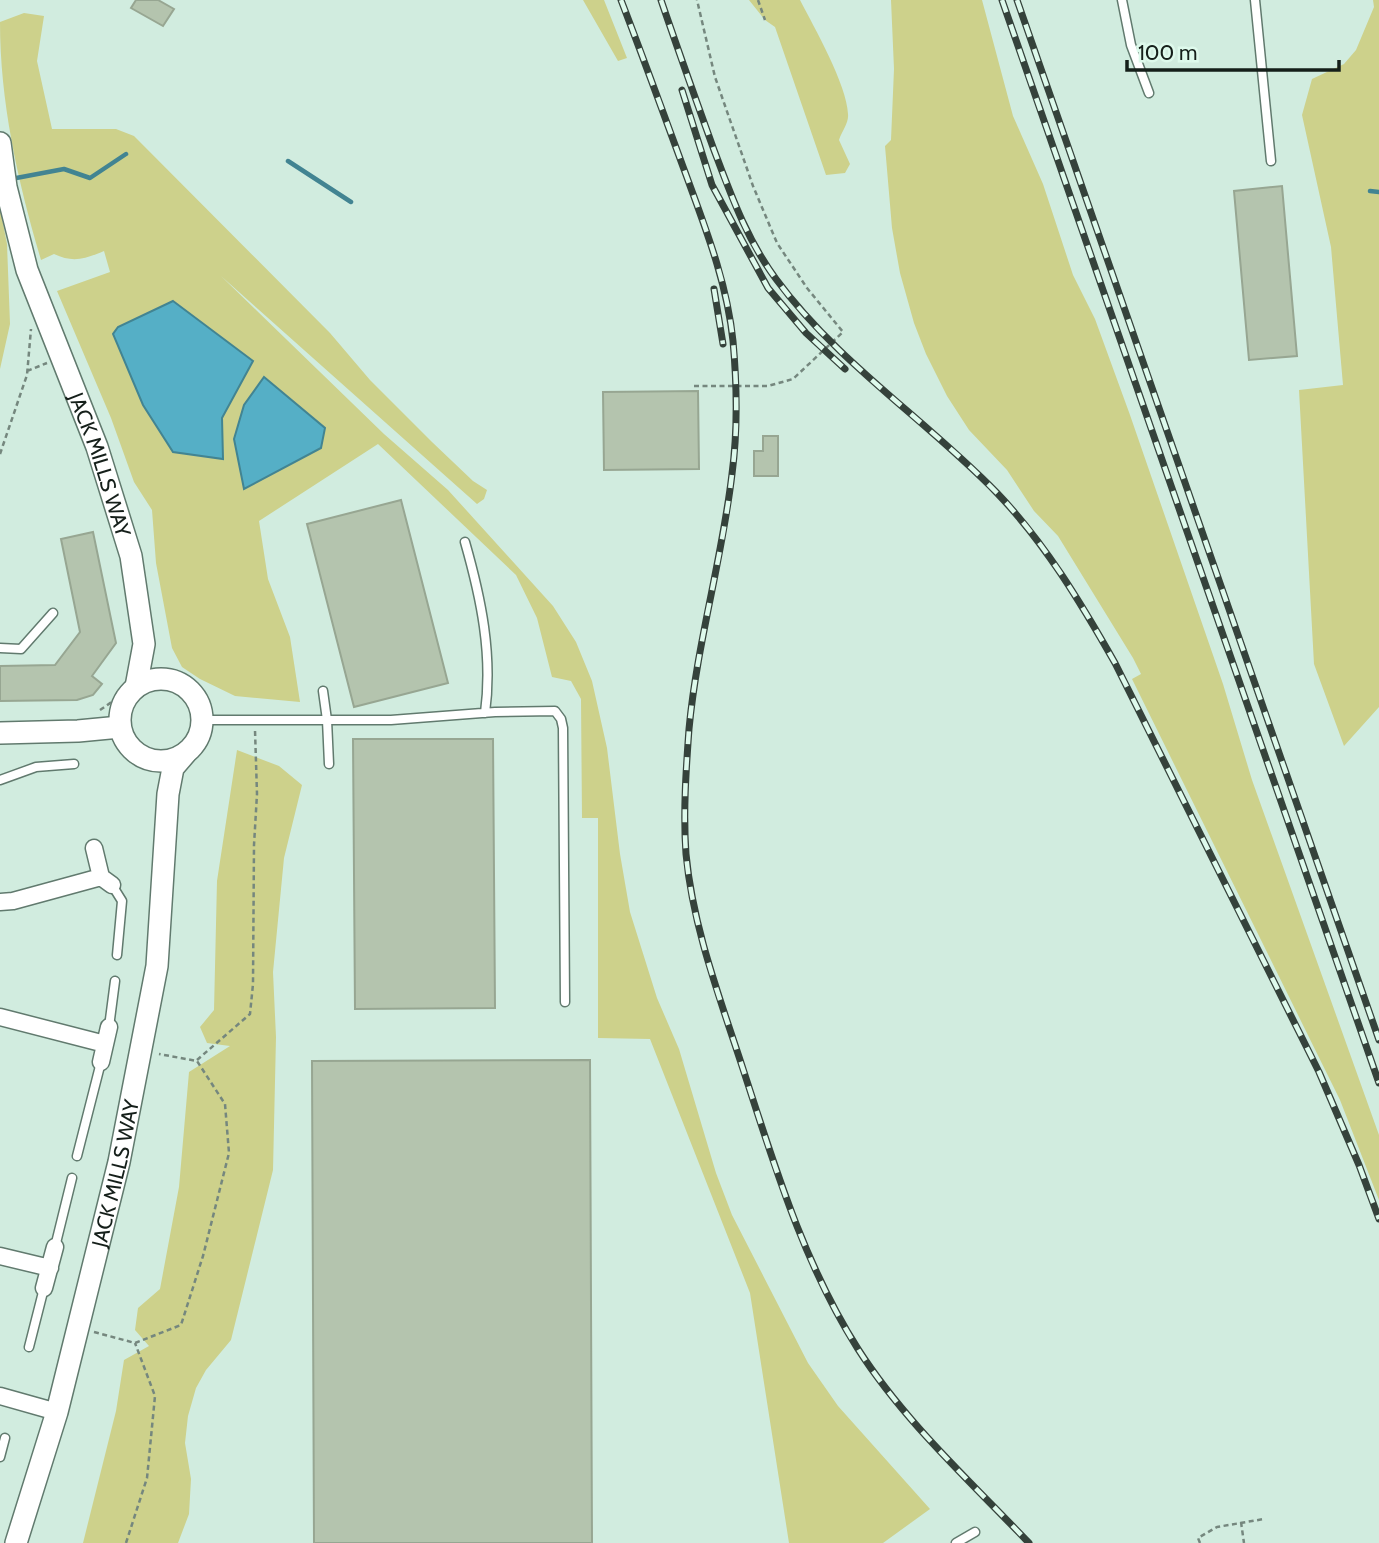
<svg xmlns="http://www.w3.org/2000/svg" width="1379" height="1543" viewBox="0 0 1379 1543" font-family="Cabin,sans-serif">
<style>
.green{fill:#cdd18b}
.water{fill:#55afc6;stroke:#428492;stroke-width:2}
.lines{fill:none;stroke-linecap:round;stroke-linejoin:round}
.stream{stroke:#428492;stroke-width:4.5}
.building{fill:#b4c4ae;stroke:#97a692;stroke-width:2}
.lane-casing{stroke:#617a6e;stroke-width:11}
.street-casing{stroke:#617a6e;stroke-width:19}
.secondary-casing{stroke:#617a6e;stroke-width:24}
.path{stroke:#75877e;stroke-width:2.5;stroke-dasharray:5 3.5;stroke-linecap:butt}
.lane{stroke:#fff;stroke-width:8}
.street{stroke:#fff;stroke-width:16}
.secondary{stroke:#fff;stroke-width:21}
.rail-casing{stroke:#35423b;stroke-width:7}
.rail{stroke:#defaec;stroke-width:4.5;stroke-dasharray:13;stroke-linecap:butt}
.labels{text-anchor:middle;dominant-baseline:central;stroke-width:5;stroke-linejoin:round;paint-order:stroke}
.street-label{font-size:21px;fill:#151f1a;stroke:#defaec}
</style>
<rect width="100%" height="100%" fill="#d1ecdf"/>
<path class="green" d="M583,0H604L627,58L618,61Z
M749,0H800C814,27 847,85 848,114C849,123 842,131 839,140L850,164L845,173L826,175L775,27L765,20Z
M891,0H982L1013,116L1043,184L1073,275L1095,319L1130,415L1223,684L1252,780L1379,1135V1200L1340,1100L1132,679L1141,674L1133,658L1058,536L1034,511L1007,470L969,430L947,396L926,354L914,323L900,273L892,228L885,146L891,140L894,69Z
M1373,0H1379V707L1344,746L1314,664L1299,390L1343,385L1331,247L1302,115L1312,79L1344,64L1356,50L1374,7Z
M24,13L44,16L37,61L52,129H116L134,136L330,333L370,380L432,442L473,481L487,490L484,499L477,504L221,276L384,434L448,490L553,606L576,642L592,681L607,748L620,854L630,912L657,998L679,1049L716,1173L732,1215L808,1363L838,1406L930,1509L883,1543H789L750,1293L650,1039L598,1038V818H582L581,699L571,681L552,677L537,618L516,575L378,444L259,521L268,579L290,637L300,702L235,696L200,679L182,667L172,648L156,563L152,510L134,482L111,418L57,291L110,272L104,251C85,259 73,263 54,254L41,260C18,182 0,103 0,22Z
M0,208L7,244L10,324L0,369Z
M237,750L279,766L302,785L284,858L273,972L276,1037L273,1170L231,1340L206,1370L196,1388L188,1416L185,1443L191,1479L189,1514L178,1543H83L116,1411L124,1360L149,1346L135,1330L138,1308L160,1289L179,1187L189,1072L230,1046L207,1043L200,1027L214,1010L217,881Z"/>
<path class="water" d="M173,301L253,361L222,418L223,459L173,452L143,405L113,334L118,327Z
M264,377L325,428L321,448L244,489L234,439L244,405Z"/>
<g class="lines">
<path class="stream" d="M288,161L351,202
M11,179L64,169L90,178L126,154
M1370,191L1379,192"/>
</g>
<path class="building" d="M136,0H158L174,9L163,26L131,8Z
M1282,186L1297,356L1249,360L1234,191Z
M698,391L699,469L604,470L603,392Z
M763,436H778V476H754V451H763Z
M401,500L448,683L354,707L307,524Z
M93,532L116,643L92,676L102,684L93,695L77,700L0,701V666L55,665L80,632L61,539Z
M353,739H493L495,1008L355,1009Z
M590,1060L592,1543H314L312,1061Z"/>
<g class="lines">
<g class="lane-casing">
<path id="lane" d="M1122,0L1131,45L1149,93
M1255,0L1271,161
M465,542C481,598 493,655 485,713
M0,648L21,649L53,613
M323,691L327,720L329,764
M203,720H391L495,712L555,711L561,719L563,728L565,1002
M0,780L36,767L74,764
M112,885L122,901L117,955
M109,1027L115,981
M77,1156L101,1062
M55,1247L72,1178
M29,1347L44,1288
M0,1457L5,1438
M956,1543L975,1532"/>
</g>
<g class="street-casing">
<path id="street" d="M94,848L101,877L112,885
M0,902L13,901L101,877
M0,1017L105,1044
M101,1062L109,1027
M0,1256L50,1268
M44,1288L55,1247
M0,1396L57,1412"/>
</g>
<g class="secondary-casing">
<g id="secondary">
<path id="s1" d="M0,143L6,187L27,270L97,447L131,556L144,644L136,687"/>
<circle cx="161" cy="720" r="41"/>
<path d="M0,733L78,731L120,727"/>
<path id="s2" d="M16,1543L57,1412L119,1162L157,966L168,794L173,768L185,754"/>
</g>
</g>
<path class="path" d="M758,0L765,20
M27,371L47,363
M694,386H768L793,379L843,332L807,288L777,243L753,186L715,77L697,0
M0,454L27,375L31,329
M100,710L116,699L119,690
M197,1060L250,1014L253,984L254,845L257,794L255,730
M94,1332L135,1343L181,1325L203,1256L229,1153L225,1104L197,1061L159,1054
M1241,1522L1244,1543
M126,1543L147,1478L155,1396L135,1343
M1200,1543L1198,1538L1217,1527L1264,1519"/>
<use href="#lane" class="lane"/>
<use href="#street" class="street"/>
<use href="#secondary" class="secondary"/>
<g class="rail-casing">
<path id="rail" d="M621,0C643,57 664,115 685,172C705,227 727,282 733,341C737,385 738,429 732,474C722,560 697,643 689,729C686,770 683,813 686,854C693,929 721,1001 744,1072C775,1167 804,1264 858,1349C904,1421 970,1481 1029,1543
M661,0C678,50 696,100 714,150C731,195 747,240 776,279C837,362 925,419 997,493C1045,543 1081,603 1115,663L1319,1072L1359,1165L1379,1219
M1002,0L1379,1083
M1017,0L1379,1040
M682,90L712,185L768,288L806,333L845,369
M714,289L723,344"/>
</g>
<use href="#rail" class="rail"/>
</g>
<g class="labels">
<g class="street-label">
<text stroke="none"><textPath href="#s1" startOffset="338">JACK MILLS WAY</textPath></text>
<text stroke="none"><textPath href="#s2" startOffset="383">JACK MILLS WAY</textPath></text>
</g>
</g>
<path d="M1127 60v10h212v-10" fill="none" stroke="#151f1a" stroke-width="3.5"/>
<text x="1138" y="60" font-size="21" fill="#151f1a" stroke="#defaec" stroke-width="5" paint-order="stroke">100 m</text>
</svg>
